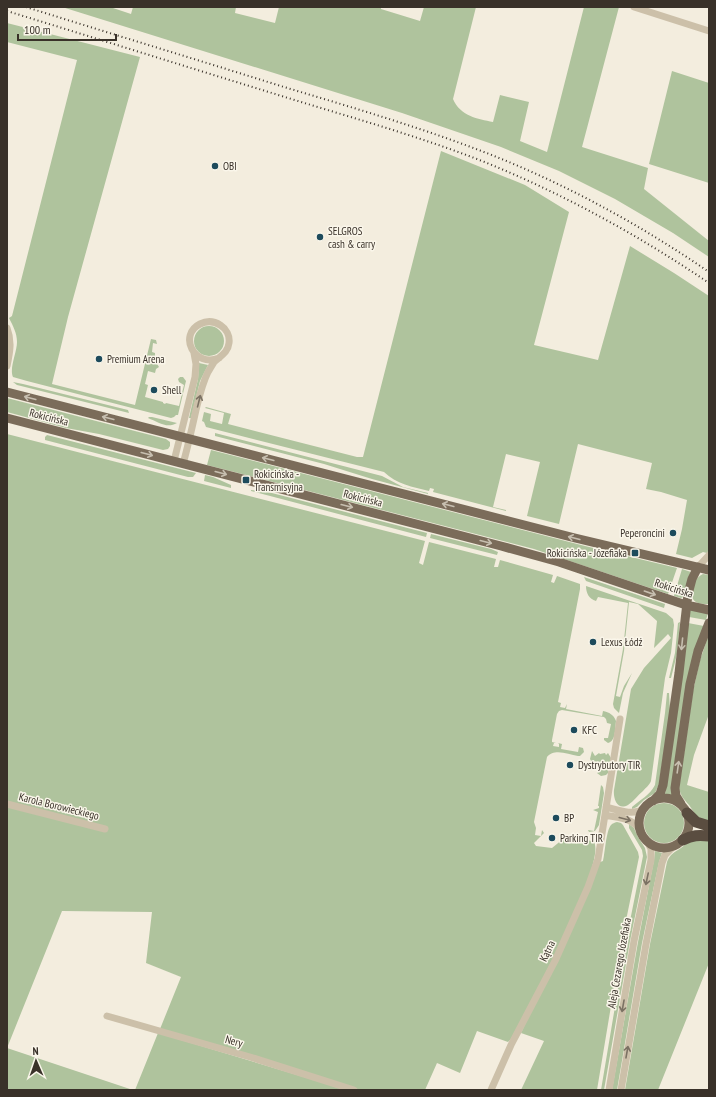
<svg xmlns="http://www.w3.org/2000/svg" width="716" height="1097" viewBox="0 0 716 1097" font-family="'PT Sans Narrow',sans-serif">
<style>
.green{fill:#afc39d}
.lines{fill:none;stroke-linecap:round;stroke-linejoin:round}
.minor{stroke:#ccc0a9;stroke-width:7}
.major{stroke:#7b6c5a;stroke-width:9}
.highway{stroke:#5a4d40;stroke-width:11}
.rail{stroke:#393129;stroke-width:2;stroke-dasharray:1 3;stroke-linecap:butt}
.oneway{stroke:#c7bfb0}
.oneway2{stroke:#7b7163}
.poi-dot{fill:#1d4b5c;stroke:#faf6ea;stroke-width:1.5}
.labels{text-anchor:middle;dominant-baseline:central;stroke-width:3;stroke-linejoin:round;paint-order:stroke}
.poi-label{font-size:11px;fill:#393129;stroke:#faf6ea;text-anchor:start}
.street-label{font-size:11px;fill:#393129;stroke:#faf6ea}
</style>
<rect width="100%" height="100%" fill="#f3edde"/>
<path class="green" d="M62,7H110L131,14L133,7H236L235,13L275,23L279,7H381V9L420,21L424,7H476L453,99C460,116 478,119 493,122L500,95L529,102L520,141L547,152L584,7H619L582,147L648,168L644,189L709,241V257L673,233L615,199L559,171L501,147L402,113Z
M7,23L140,57L68,317L52,384L135,405L151,339L156,340L157,344L153,343L152,352L155,353V358L154,359L159,367L156,369L155,373L148,371L145,384L148,385L145,397L163,402V403L165,404L166,403L179,406L184,385L179,382L178,379L180,377H183L186,381L185,385L178,415H176L174,417L171,418L27,381L13,377C9,369 17,352 17,342C17,333 13,326 9,318L12,316L77,60L7,42Z
M672,71L709,83V183L649,164Z
M441,151L525,185L569,212L534,345L598,360L630,246L674,273L709,296V550L707,553L703,552L692,558L676,554L682,529L687,500L661,492L646,489L652,463L578,444L559,524L527,516L540,462L506,454L493,507L506,510V511L433,492L434,489L430,488L429,491C413,487 396,484 384,472L206,427L204,422L202,421L204,412L211,414L210,421L222,424L224,413L205,408L206,407L231,414L228,424L357,457H363Z
M194 341a15 15 0 1 1 30 0a15 15 0 1 1-30 0Z
M199,363L208,365L200,381L191,418H189L198,379Z
M13,382L23,384L128,410L129,413L17,385Z
M7,398L166,439L170,442V446L168,449L163,450L99,434L66,428L7,412Z
M149,417H152L177,423C167,429 158,422 148,418Z
M215,433L382,476L403,487L428,493V494L372,479L324,464L215,436Z
M7,434L425,541L419,563L423,565L429,542L496,559L494,567H498L500,560L553,575L551,582L554,583L557,576L580,584V589L558,702L561,703L560,707L565,708L567,704L566,709L602,716L603,711C609,712 614,715 616,721C615,729 616,741 608,743L604,740V738H608L611,724L607,723L606,719L604,717L562,710L559,711L557,714L552,740V742L556,743H554L553,746L559,747V744L558,743L562,744L561,749L578,752L579,747L583,748L584,752L580,756H578C568,754 554,748 547,757L534,822L536,828L535,835L541,836L542,830L544,833L534,843L536,846L552,848L563,839L582,842L588,840L594,842C607,864 526,1011 511,1039L508,1042L477,1031L460,1073L437,1063L425,1090H358L342,1084L160,1029L181,977L146,963L152,912L62,911L7,1048L133,1090H7Z
M47,435L196,473L193,477H188L45,440V437Z
M211,450L585,546L677,568L668,594L534,549L207,465Z
M205,475L213,477L231,485V488L204,481Z
M251,490L268,492L427,533L426,537L251,491Z
M431,534L491,549L498,552L497,555L430,538Z
M682,569L691,572L683,597L681,598L674,596Z
M703,574L709,575V604H708C703,604 696,604 693,599C689,592 695,577 703,574Z
M584,577L665,604L664,608L586,581Z
M586,586L666,613L673,619L674,625L671,653L665,678L651,781C649,786 646,787 643,791C638,795 634,801 628,805C617,811 613,798 614,790L631,689L644,668L671,638L668,634L654,648L657,621L638,604L629,602L624,651L616,696L620,697L624,686L632,673L623,693L619,713L614,708L613,704L623,649L628,603L598,597L596,601C589,599 586,593 586,586Z
M690,610L708,613L706,620L689,617Z
M680,622L677,654L671,678H669L675,653L678,623Z
M688,623L704,626L672,795L665,794Z
M709,634V714L694,755L687,785L709,792V821C697,819 696,815 689,805C684,799 681,797 679,788L693,691L700,660Z
M667,693H669L670,711L659,784L655,793L644,800L637,807L632,809V807C640,800 650,795 655,785L665,713Z
M592,751L595,756L599,753L600,754L605,753L606,755L608,753L611,758L608,773L606,775L601,776L597,773L603,769L600,764L594,766L590,759Z
M601,785L603,787L604,793L599,825L595,831L589,832L588,830L594,831L598,812L593,810L599,808V806H598Z
M644 823a20 20 0 1 1 40 0a20 20 0 1 1-40 0Z
M617,822L621,823L623,825L638,852L639,857L622,940L597,1090H521L544,1041L521,1033L600,862L603,861C605,853 606,831 611,825C613,823 614,823 617,822Z
M629,824L634,828L638,837L645,848L647,857L630,941L604,1090H601L626,941L643,856L642,850L629,828Z
M692,840L709,841V963L658,1090H625L650,944L667,862C670,854 675,852 681,848C685,845 688,842 692,840Z
M655,851L662,853L659,862L642,943L617,1090H612L638,942L654,860Z
M158,1033L347,1090H135Z"/>
<g class="lines">
<path class="minor" d="M634,7L709,31
M7,328C12,341 10,352 7,366
M174,461L195,377L196,364L194,353
M183,464C188,446 192,428 196,410C199,398 202,384 208,372C210,369 212,365 214,362C220,356 228,353 229,343C231,328 214,317 200,324C178,335 194,368 219,358
M698,567L709,555
M7,804L105,829
M606,807C618,810 632,816 644,809
M605,815C619,818 632,817 641,831
M107,1016L250,1057L354,1090
M491,1090L511,1045L555,961L588,887L598,859L620,719
M609,1090L634,941L651,860V849L647,841
M621,1090L646,944L662,863L665,855L673,847"/>
<path class="major" d="M7,392L575,538L709,570
M7,418L501,546L559,562L686,605L709,610
M639 823a25 25 0 1 1 50 0a25 25 0 1 1-50 0Z
M653,801L660,794L663,785L679,673L688,594L692,579L698,567
M681,804L676,796L675,788L690,684L698,651L709,623"/>
<path class="highway" d="M687,813L696,822L709,826
M683,840C692,835 699,835 709,836"/>
<path class="rail" d="M26,7C112,34 198,60 284,87C351,107 419,127 484,152C564,183 639,224 709,272
M7,11C95,38 184,66 272,93C342,115 413,134 482,161C562,193 638,235 709,283"/>
</g>
<defs><path id="oneway-shaft" d="M-6 0H5M1.5-3L5.5 0L1.5 3" fill="none" stroke-width="1.6" stroke-linecap="round" stroke-linejoin="round"/></defs>
<g class="oneway">
<use href="#oneway-shaft" transform="translate(30 398) rotate(-165)"/>
<use href="#oneway-shaft" transform="translate(108 418) rotate(-166)"/>
<use href="#oneway-shaft" transform="translate(147 454) rotate(15)"/>
<use href="#oneway-shaft" transform="translate(268 459) rotate(-166)"/>
<use href="#oneway-shaft" transform="translate(221 473) rotate(15)"/>
<use href="#oneway-shaft" transform="translate(448 505) rotate(-166)"/>
<use href="#oneway-shaft" transform="translate(347 506) rotate(14)"/>
<use href="#oneway-shaft" transform="translate(574 538) rotate(-166)"/>
<use href="#oneway-shaft" transform="translate(486 542) rotate(14)"/>
<use href="#oneway-shaft" transform="translate(650 593) rotate(19)"/>
<use href="#oneway-shaft" transform="translate(682 644) rotate(96)"/>
<use href="#oneway-shaft" transform="translate(678 767) rotate(-82)"/>
</g>
<g class="oneway2">
<use href="#oneway-shaft" transform="translate(199 401) rotate(-76)"/>
<use href="#oneway-shaft" transform="translate(625 819) rotate(15)"/>
<use href="#oneway-shaft" transform="translate(647 879) rotate(102)"/>
<use href="#oneway-shaft" transform="translate(623 1006) rotate(100)"/>
<use href="#oneway-shaft" transform="translate(627 1052) rotate(-80)"/>
</g>
<g class="poi-dot">
<circle cx="215" cy="166" r="4"/>
<circle cx="320" cy="237" r="4"/>
<circle cx="99" cy="359" r="4"/>
<circle cx="154" cy="390" r="4"/>
<rect x="242" y="476" width="8" height="8" rx="2"/>
<circle cx="673" cy="533" r="4"/>
<rect x="631" y="549" width="8" height="8" rx="2"/>
<circle cx="593" cy="642" r="4"/>
<circle cx="574" cy="730" r="4"/>
<circle cx="570" cy="765" r="4"/>
<circle cx="556" cy="818" r="4"/>
<circle cx="552" cy="838" r="4"/>
</g>
<g class="labels">
<g class="poi-label">
<text x="223" y="166">OBI</text>
<text x="328" y="231">SELGROS<tspan x="328" dy="13">cash &amp; carry</tspan></text>
<text x="107" y="359">Premium Arena</text>
<text x="162" y="390">Shell</text>
<text x="254" y="474">Rokicińska -<tspan x="254" dy="13">Transmisyjna</tspan></text>
<text x="665" y="533" text-anchor="end">Peperoncini</text>
<text x="627" y="553" text-anchor="end">Rokicińska - Józefiaka</text>
<text x="601" y="642">Lexus Łódź</text>
<text x="582" y="730">KFC</text>
<text x="578" y="765">Dystrybutory TIR</text>
<text x="564" y="818">BP</text>
<text x="560" y="838">Parking TIR</text>
</g>
<g class="street-label">
<text transform="translate(49 417) rotate(14)">Rokicińska</text>
<text transform="translate(363 498) rotate(14)">Rokicińska</text>
<text transform="translate(674 588) rotate(18)">Rokicińska</text>
<text transform="translate(59 806) rotate(14)">Karola Borowieckiego</text>
<text transform="translate(547 951) rotate(-65)">Kątna</text>
<text transform="translate(619 963) rotate(-80)">Aleja Cezarego Józefiaka</text>
<text transform="translate(234 1041) rotate(16)">Nery</text>
</g>
</g>
<rect width="716" height="1097" fill="none" stroke="#393129" stroke-width="16"/>
<g transform="translate(36 1061) rotate(358)" stroke="#faf6ea" stroke-width="3" paint-order="stroke">
<path d="M0-3L7 15L0 10L-7 15Z" fill="#393129"/>
<text y="-6" font-size="11" font-weight="bold" text-anchor="middle" fill="#393129">N</text>
</g>
<path d="M18 34v6h98v-6" fill="none" stroke="#393129" stroke-width="2"/>
<text x="24" y="34" font-size="12" fill="#393129" stroke="#faf6ea" stroke-width="3" paint-order="stroke">100 m</text>
</svg>
